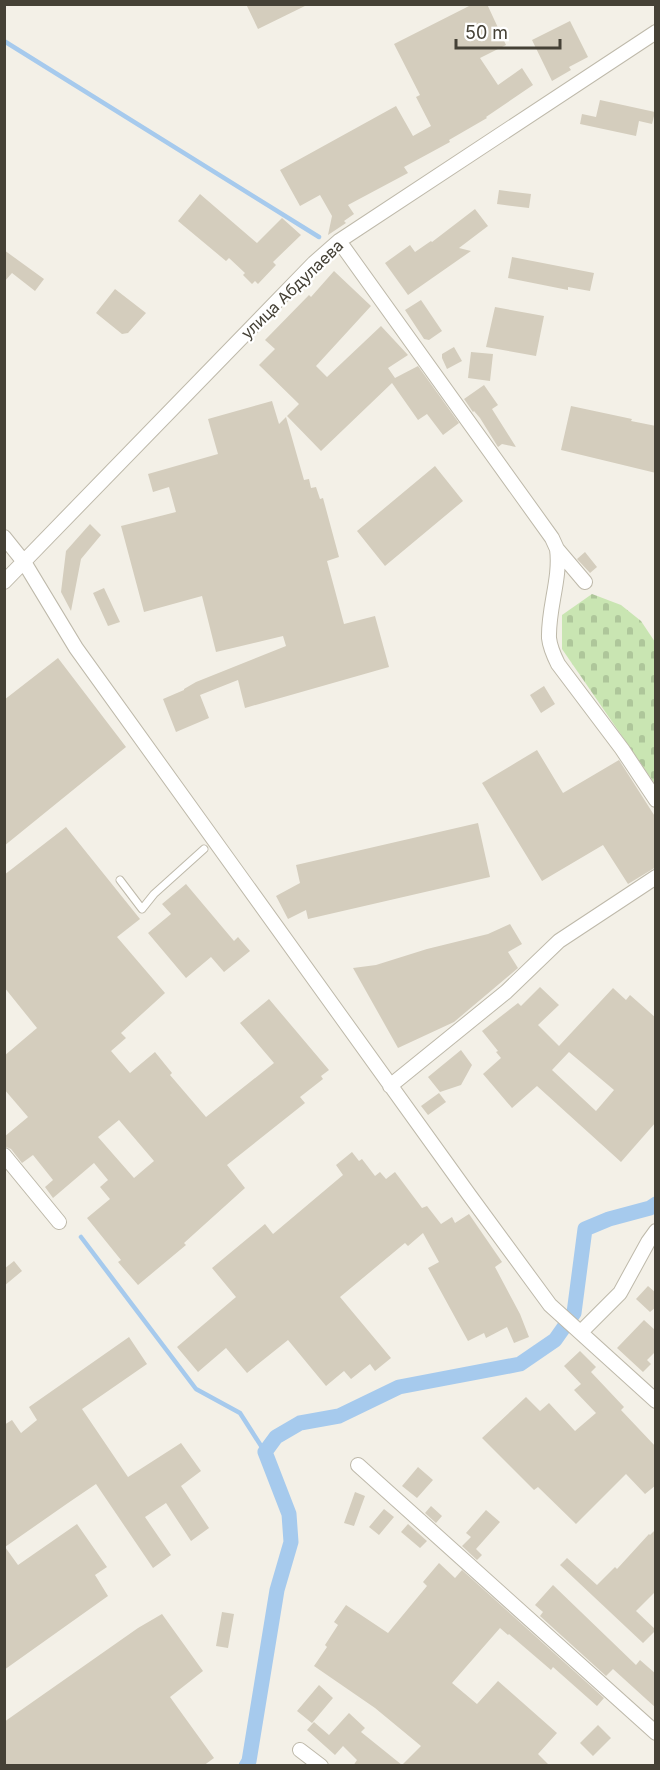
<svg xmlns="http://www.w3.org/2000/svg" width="660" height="1770" viewBox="0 0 660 1770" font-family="Inter,sans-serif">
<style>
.cemetery{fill:url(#cemetery-stones)}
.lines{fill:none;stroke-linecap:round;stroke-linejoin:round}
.stream{stroke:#a6caed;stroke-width:4.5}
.canal{stroke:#a6caed;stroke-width:15}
.building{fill:#d4cdbd;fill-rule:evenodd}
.service-casing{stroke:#beb9aa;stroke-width:9}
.minor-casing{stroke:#beb9aa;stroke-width:16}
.service{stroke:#fff;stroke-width:7}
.minor{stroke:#fff;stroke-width:14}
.labels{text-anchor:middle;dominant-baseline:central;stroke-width:4.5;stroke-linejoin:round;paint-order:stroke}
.street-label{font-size:16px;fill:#454136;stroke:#fff}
</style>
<defs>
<pattern id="cemetery-stones" width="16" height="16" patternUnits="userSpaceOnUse" patternTransform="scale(1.5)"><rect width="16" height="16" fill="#c9e5b2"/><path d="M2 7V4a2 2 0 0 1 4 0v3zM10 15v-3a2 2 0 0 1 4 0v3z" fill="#aec69a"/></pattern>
</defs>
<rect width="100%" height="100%" fill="#f3f0e7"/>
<path class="cemetery" d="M592,594L621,605L641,621L655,642V784L562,649V615Z"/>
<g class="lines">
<path class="stream" d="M4,41L319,237
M81,1237L196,1389L240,1413L265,1452"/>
<path class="canal" d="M246,1766L249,1761L277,1590L291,1542L289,1514L265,1452L276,1437L300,1423L339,1416L399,1387L520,1364L555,1340L574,1313L585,1229L609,1219L650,1208L656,1204"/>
</g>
<path class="building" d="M246,4H309L258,29Z
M473,4H487L506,45L480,58L498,85L522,68L533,85L486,117L487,118L449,140L450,142L404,167L408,173L348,205L354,214L344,221L346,223L328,235L332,216L320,195L300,206L280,170L396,106L413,136L431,126L416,97L420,95L394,44Z
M570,21L588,57L569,67L571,70L552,81L532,40Z
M600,100L655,112L652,124L639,121L636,136L580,124L582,114L596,117Z
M499,190L531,194L529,208L497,204Z
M200,194L257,243L282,218L301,235L273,262L276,265L258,284L255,281L252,284L243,275L245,273L229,258L226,261L178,221Z
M475,209L488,226L459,248L471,251L408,295L385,263L410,245L415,252L431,241L432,242Z
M4,250L44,279L35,291L12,273L4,282Z
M512,257L594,273L590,291L568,287V290L508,278Z
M334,271L371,306L316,366L327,377L381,326L408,355L388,368L395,378L418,366L459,423L443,435L427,414L418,420L392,383L321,451L287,416L299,404L259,365L275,349L265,340L309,295L311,297Z
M115,289L146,313L128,333L122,334L96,313Z
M421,300L442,331L429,340L424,339L405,310Z
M495,307L544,316L536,356L486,347Z
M454,347L462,361L447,369L442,358V354Z
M471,352L493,354L490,381L468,378Z
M484,385L498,405L492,409L516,447L502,444L498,447L480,418L474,411L473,412L464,399Z
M272,401L279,424L286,417L304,480L309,479L311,488L316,487L320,499L323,498L339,557L327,561L344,624L375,616L389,667L245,708L238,680L200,695L209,718L176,732L163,699L184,690V689L196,682L286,646L283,636L216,652L202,596L144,612L121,526L176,512L169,487L153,492L148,474L218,454L208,419Z
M571,406L632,419L631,421L656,426V473L561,450Z
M435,466L463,501L385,566L357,531Z
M90,524L101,535L81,559L71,611L61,592L66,551Z
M585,552L597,567L590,573L577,559Z
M104,588L120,622L108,626L93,593Z
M58,658L126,747L4,846V700Z
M544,686L555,704L541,713L530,695Z
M537,750L563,793L619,760L656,818V867L628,884L603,845L542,881L482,783Z
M478,823L490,877L308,919L306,910L288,919L276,896L300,883L296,865Z
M66,827L140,919L117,937L165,993L121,1033L126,1038L111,1051L130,1073L155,1052L172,1073L170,1075L206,1117L274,1063L240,1023L269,999L329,1070L321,1076L323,1079L300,1097L305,1103L227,1165L245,1188L184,1243L186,1245L138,1285L118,1262L121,1260L87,1218L110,1199L100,1187L108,1180L94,1163L53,1198L45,1187L53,1180L33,1155L22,1163L11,1149L4,1146V1137L28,1117L4,1089V1056L37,1028L4,987V875ZM119,1120L154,1161L134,1178L98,1137Z
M186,884L234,941L238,937L250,951L224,972L211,957L186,978L148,933L171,914L162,904Z
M510,924L522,944L508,952L518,968L454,1022L398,1048L353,968L376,965L427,949L488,934Z
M540,987L559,1005L538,1025L559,1046L613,988L626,1000L630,995L656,1018V1122L621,1162L537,1086L512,1108L483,1074L501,1058L496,1052L498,1051L482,1031L518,1003L521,1006ZM569,1052L614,1090L596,1111L552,1070Z
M461,1050L472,1065L461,1085L440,1092L428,1077Z
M439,1093L446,1102L428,1115L421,1106Z
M352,1152L359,1161L362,1159L375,1176L380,1172L386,1179L395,1172L422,1208L427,1206L441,1224L452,1217L455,1223L469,1214L502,1262L495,1267L520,1314L529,1337L514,1343L507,1327L486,1338L484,1333L468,1341L428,1268L439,1262L423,1233L408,1246L405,1243L340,1297L391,1358L375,1371L370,1364L351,1379L344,1371L326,1386L288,1340L247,1373L226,1348L198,1372L177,1347L236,1297L212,1268L265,1224L273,1234L343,1175L336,1165Z
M14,1261L22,1271L4,1286V1269Z
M648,1286L656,1293V1307L650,1312L636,1299Z
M644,1320L656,1331V1351L647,1360L651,1364L643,1372L617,1348Z
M129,1337L147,1364L82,1409L128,1477L181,1443L201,1471L181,1486L209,1528L191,1541L166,1503L145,1517L171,1555L153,1568L96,1484L68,1503L5,1547L18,1565L77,1524L107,1567L95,1575L108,1596L4,1670V1425L12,1420L21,1433L37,1420L29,1407Z
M580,1351L596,1367L591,1372L624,1407L621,1410L656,1447V1485L645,1494L626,1474L576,1524L538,1487L534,1490L482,1438L526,1397L540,1411L549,1403L575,1431L596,1413L574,1390L581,1384L564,1366Z
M418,1467L433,1480L417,1498L402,1486Z
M355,1492L365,1496L354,1526L344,1523Z
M431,1506L442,1516L436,1523L425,1513Z
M384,1509L394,1517L379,1535L369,1527Z
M486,1510L500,1522L476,1549L482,1555L477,1560L462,1546L471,1537L466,1533Z
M408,1524L427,1541L420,1548L401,1532Z
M656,1529V1591L636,1611L656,1630L643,1643L560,1565L567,1558L597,1585L615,1567L617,1569L649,1534L650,1535Z
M439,1563L455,1578L462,1570L604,1698L597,1706L553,1667L551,1670L509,1634L508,1635L500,1628L452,1683L477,1704L498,1681L557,1733L538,1754L550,1766H353L357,1760L343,1746L335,1755L307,1730L314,1722L329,1735L349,1713L365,1728L361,1732L402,1765L421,1746L375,1708L314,1666L327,1647L325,1645L338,1625L334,1622L346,1605L388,1633L427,1586L423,1582Z
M553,1585L636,1665L640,1660L656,1674V1708L613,1669L606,1676L540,1616L543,1612L535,1605Z
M222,1612L234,1614L228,1648L216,1646Z
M162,1614L203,1671L170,1697L214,1758L203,1766H4V1722L138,1628Z
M319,1685L333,1698L312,1723L297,1711Z
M598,1725L611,1738L593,1756L580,1743Z"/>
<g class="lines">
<g class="service-casing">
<path id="service" d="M120,880L142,909L154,894L204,849"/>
</g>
<g class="minor-casing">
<path id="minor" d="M339,241L552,538L557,549L585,582
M4,537L24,562L76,648L470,1196L550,1305L656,1401
M557,549C561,578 548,608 549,638C550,647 554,656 558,664L622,749L656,800
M4,582L314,263L339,241L656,32
M390,1086L506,992L559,941L656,877
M4,1155L59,1222
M581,1332L620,1293L648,1242L656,1231
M358,1465L656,1733
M300,1750L321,1766"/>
</g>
<use href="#service" class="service"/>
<use href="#minor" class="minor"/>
</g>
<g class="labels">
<g class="street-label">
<text transform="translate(292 289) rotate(-44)">улица Абдулаева</text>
</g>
</g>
<rect width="660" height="1770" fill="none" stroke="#454136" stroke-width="12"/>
<path d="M456 39v9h104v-9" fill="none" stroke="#454136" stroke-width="3"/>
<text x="465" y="39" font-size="18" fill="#454136" stroke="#ffffff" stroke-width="4.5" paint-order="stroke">50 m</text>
</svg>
